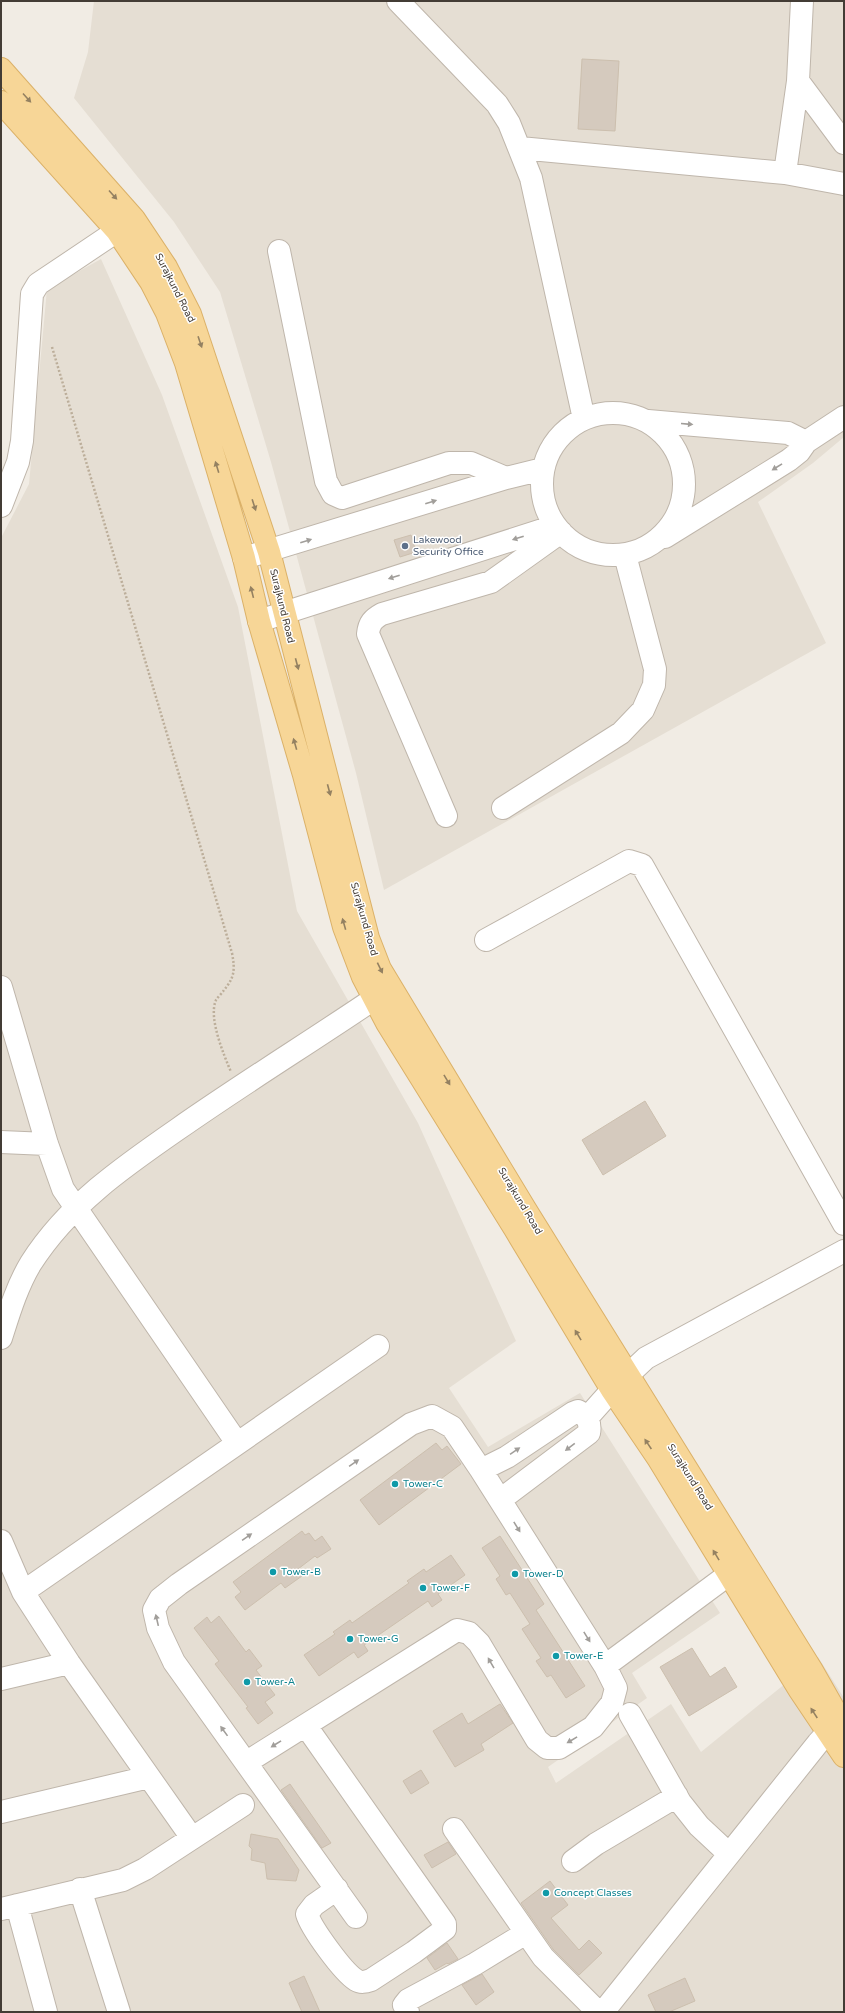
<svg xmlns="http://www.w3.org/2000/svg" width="845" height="2013" viewBox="0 0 845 2013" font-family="'Varela Round',sans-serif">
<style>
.residential{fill:#e5ded3}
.building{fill:#d5cabe;stroke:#ccbfae}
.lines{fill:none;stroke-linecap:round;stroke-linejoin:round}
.minor-casing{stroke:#bfb6ab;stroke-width:24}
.major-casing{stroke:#dbb168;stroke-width:24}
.path{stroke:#bcae9a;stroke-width:2.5;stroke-dasharray:2 2;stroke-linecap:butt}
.minor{stroke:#fff;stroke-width:22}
.major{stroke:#f7d697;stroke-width:22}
.oneway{fill:#948161}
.oneway2{fill:#a19e9a}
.service-dot{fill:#5c6f8a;stroke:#fff;stroke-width:1.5}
.culture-dot{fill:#0f9aa8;stroke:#fff;stroke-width:1.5}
.labels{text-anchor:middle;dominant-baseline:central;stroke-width:3;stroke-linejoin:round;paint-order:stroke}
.street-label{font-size:10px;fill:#433c35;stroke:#fff}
.service-label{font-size:10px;fill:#4e5e75;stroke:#fff;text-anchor:start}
.culture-label{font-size:10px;fill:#0d838f;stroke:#fff;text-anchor:start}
</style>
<rect width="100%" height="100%" fill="#f1ece4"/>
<path class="residential" d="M94,1H844V437L813,463L758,502L826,643L384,890L356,773L271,462L220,292L174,222L74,98L88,52Z
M101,259L162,395L238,607L297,911L418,1123L516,1341L449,1388L488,1447L580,1393L720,1613L632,1673L647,1698L548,1767L556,1783L671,1704L701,1752L818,1657L844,1698V2012H1V538L29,484L47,289Z"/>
<path class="building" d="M582,59L619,61L615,131L578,129Z
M411,535L416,552L400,557L394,540Z
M645,1101L666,1136L603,1175L582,1140Z
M436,1443L442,1450L447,1446L461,1464L379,1525L360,1500Z
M302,1531L305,1535L309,1533L315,1541L322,1536L331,1549L317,1558L315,1556L298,1569L302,1576L285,1588L281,1583L245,1610L235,1597L241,1592L233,1582Z
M500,1536L544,1604L536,1610L585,1686L566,1698L551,1675L547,1677L536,1661L541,1658L522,1629L530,1624L510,1593L506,1595L496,1579L500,1576L482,1548Z
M451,1555L465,1575L438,1594L442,1600L432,1607L428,1601L364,1645L368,1651L358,1658L354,1652L319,1676L304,1655L335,1634L333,1632L350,1620L352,1623L409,1583L407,1581L424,1569L426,1572Z
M219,1616L246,1652L249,1649L262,1666L256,1670L275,1695L265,1702L273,1713L258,1724L246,1708L248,1707L215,1664L219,1661L194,1628L207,1617L211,1623Z
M692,1648L710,1677L725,1667L737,1687L689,1716L660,1667Z
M500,1704L513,1723L481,1744L484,1750L455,1767L433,1731L462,1713L468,1724Z
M421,1770L429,1783L411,1794L403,1781Z
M290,1784L331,1843L322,1848L281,1790Z
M251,1834L278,1839L299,1870L296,1881L267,1879L265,1863L251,1860L252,1849L249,1846Z
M448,1842L456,1854L432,1868L424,1855Z
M550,1881L568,1905L551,1918L579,1950L589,1940L602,1953L579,1975L553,1949L521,1903Z
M447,1943L458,1959L448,1964L447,1963L435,1970L427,1958Z
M482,1974L494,1992L476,2005L462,1985Z
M304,1976L320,2012H302L289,1983Z
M685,1978L695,2001L669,2012H656L648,1995Z"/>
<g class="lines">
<g class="minor-casing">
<path id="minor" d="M398,1L497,104L509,123L531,178L584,419
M798,81L844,143
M520,148L785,173L844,184
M785,173L798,81L802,1
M279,251L326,481L333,494L342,498L449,463H471L506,478
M542 484a71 71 0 1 1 142 0a71 71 0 1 1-142 0Z
M648,421L788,433L806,442
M1,506L18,462L22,441L32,294L38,284L117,231
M665,537L789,460L799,452L806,442L844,417
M244,558L506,478L543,469
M259,621L555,526
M503,808L621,733L643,710L654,685L655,669L625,555
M446,816L368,634C369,623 373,619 382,614L491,582L561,532
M486,940L629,861L642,865L844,1224
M1,987L47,1144L63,1189L237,1443
M1,1142L47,1144
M1,1338C9,1313 17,1286 31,1263C68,1205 123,1167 178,1129C248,1080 320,1036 390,988
M587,1418L612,1390L646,1358L844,1251
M481,1470L507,1457L573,1413L578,1411C587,1415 591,1424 589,1433L500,1500
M1,1541L23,1592L69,1663L192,1838
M23,1592L378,1346
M605,1666L728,1575
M1,1679L69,1663
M630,1714L680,1802L699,1826L729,1854
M306,1726L445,1924V1929L414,1952L371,1980C365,1982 361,1983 356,1980C343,1972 311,1928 307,1914L314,1905L337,1889
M247,1762L457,1630L469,1633L479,1643L537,1740L547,1748H559L593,1727L612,1703L616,1688L605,1666L481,1470L452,1427L432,1416L411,1424L179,1584L160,1599L154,1610L158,1628L174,1662L356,1917
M1,1812L149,1777
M454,1829L543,1957L598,2012
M573,1861L596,1844L677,1796
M80,1889L119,2012
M17,1905L46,2012
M1,1909L123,1880L145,1869L243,1805
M408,2012L404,2005L408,2000L475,1964L526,1933
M603,2012L818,1743L839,1720"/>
</g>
<g class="major-casing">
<path id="major" d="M1,69L134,219L166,267L190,314L269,552L368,938L380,969L525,1209L811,1669L844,1727
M1,102L117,231L151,282L167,313L186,363L244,558L259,621L304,775L344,927L363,977L387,1023L515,1229L612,1390L658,1458L799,1689L844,1756"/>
</g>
<path class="path" d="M52,347L232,953C235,969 235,977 224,990C222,993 218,997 216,1000C208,1018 224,1055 231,1072"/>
<use href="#minor" class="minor"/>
<use href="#major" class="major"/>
</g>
<defs><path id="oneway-solid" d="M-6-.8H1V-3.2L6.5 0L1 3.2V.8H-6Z"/></defs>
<g class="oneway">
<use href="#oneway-solid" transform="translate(27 98) rotate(48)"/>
<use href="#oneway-solid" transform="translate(113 195) rotate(48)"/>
<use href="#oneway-solid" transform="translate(200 342) rotate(71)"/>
<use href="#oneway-solid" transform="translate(217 467) rotate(-107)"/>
<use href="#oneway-solid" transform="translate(254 505) rotate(72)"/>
<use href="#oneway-solid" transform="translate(252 592) rotate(-104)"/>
<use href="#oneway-solid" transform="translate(297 664) rotate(75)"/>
<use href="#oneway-solid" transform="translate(295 744) rotate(-106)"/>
<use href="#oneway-solid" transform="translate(329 790) rotate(75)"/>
<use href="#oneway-solid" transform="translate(344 924) rotate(-106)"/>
<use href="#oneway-solid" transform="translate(380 968) rotate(64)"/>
<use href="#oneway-solid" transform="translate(447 1080) rotate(59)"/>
<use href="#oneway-solid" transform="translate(578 1335) rotate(-121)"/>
<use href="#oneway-solid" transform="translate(648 1444) rotate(-124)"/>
<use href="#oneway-solid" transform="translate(716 1555) rotate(-121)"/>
<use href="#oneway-solid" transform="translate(814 1713) rotate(-123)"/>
</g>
<g class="oneway2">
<use href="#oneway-solid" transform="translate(687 424) rotate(5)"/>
<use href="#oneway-solid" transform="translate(777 467) rotate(148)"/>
<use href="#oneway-solid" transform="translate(431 502) rotate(-17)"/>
<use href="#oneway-solid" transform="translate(518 538) rotate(162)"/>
<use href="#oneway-solid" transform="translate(306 541) rotate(-17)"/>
<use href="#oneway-solid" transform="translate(394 577) rotate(162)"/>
<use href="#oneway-solid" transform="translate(570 1447) rotate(143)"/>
<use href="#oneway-solid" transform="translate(515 1451) rotate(-34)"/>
<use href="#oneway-solid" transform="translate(354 1463) rotate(-35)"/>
<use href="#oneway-solid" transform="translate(517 1527) rotate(58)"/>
<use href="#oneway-solid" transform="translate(247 1537) rotate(-35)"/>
<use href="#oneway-solid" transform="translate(157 1620) rotate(-103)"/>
<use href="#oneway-solid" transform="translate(587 1637) rotate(58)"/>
<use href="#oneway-solid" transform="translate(491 1663) rotate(-120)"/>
<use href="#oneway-solid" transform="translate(224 1731) rotate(-126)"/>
<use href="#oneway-solid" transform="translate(572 1740) rotate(149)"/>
<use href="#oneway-solid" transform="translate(276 1744) rotate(148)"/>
</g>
<circle class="service-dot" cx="405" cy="546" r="4"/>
<g class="culture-dot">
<circle cx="395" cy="1484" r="4"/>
<circle cx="273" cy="1572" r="4"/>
<circle cx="515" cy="1574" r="4"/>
<circle cx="423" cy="1588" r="4"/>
<circle cx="350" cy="1639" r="4"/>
<circle cx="556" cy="1656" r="4"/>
<circle cx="247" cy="1682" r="4"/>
<circle cx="546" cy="1893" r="4"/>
</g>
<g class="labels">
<g class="street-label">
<text transform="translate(175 288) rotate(63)">Surajkund Road</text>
<text transform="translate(282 606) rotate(76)">Surajkund Road</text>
<text transform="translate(364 919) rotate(74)">Surajkund Road</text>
<text transform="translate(520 1201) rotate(59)">Surajkund Road</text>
<text transform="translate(690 1477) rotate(58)">Surajkund Road</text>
</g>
<g class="service-label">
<text x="413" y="540">Lakewood<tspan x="413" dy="12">Security Office</tspan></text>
</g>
<g class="culture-label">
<text x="403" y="1484">Tower-C</text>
<text x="281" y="1572">Tower-B</text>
<text x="523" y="1574">Tower-D</text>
<text x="431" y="1588">Tower-F</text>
<text x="358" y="1639">Tower-G</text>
<text x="564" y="1656">Tower-E</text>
<text x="255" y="1682">Tower-A</text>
<text x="554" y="1893">Concept Classes</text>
</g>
</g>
<rect width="845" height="2013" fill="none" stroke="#433c35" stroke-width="4"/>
</svg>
